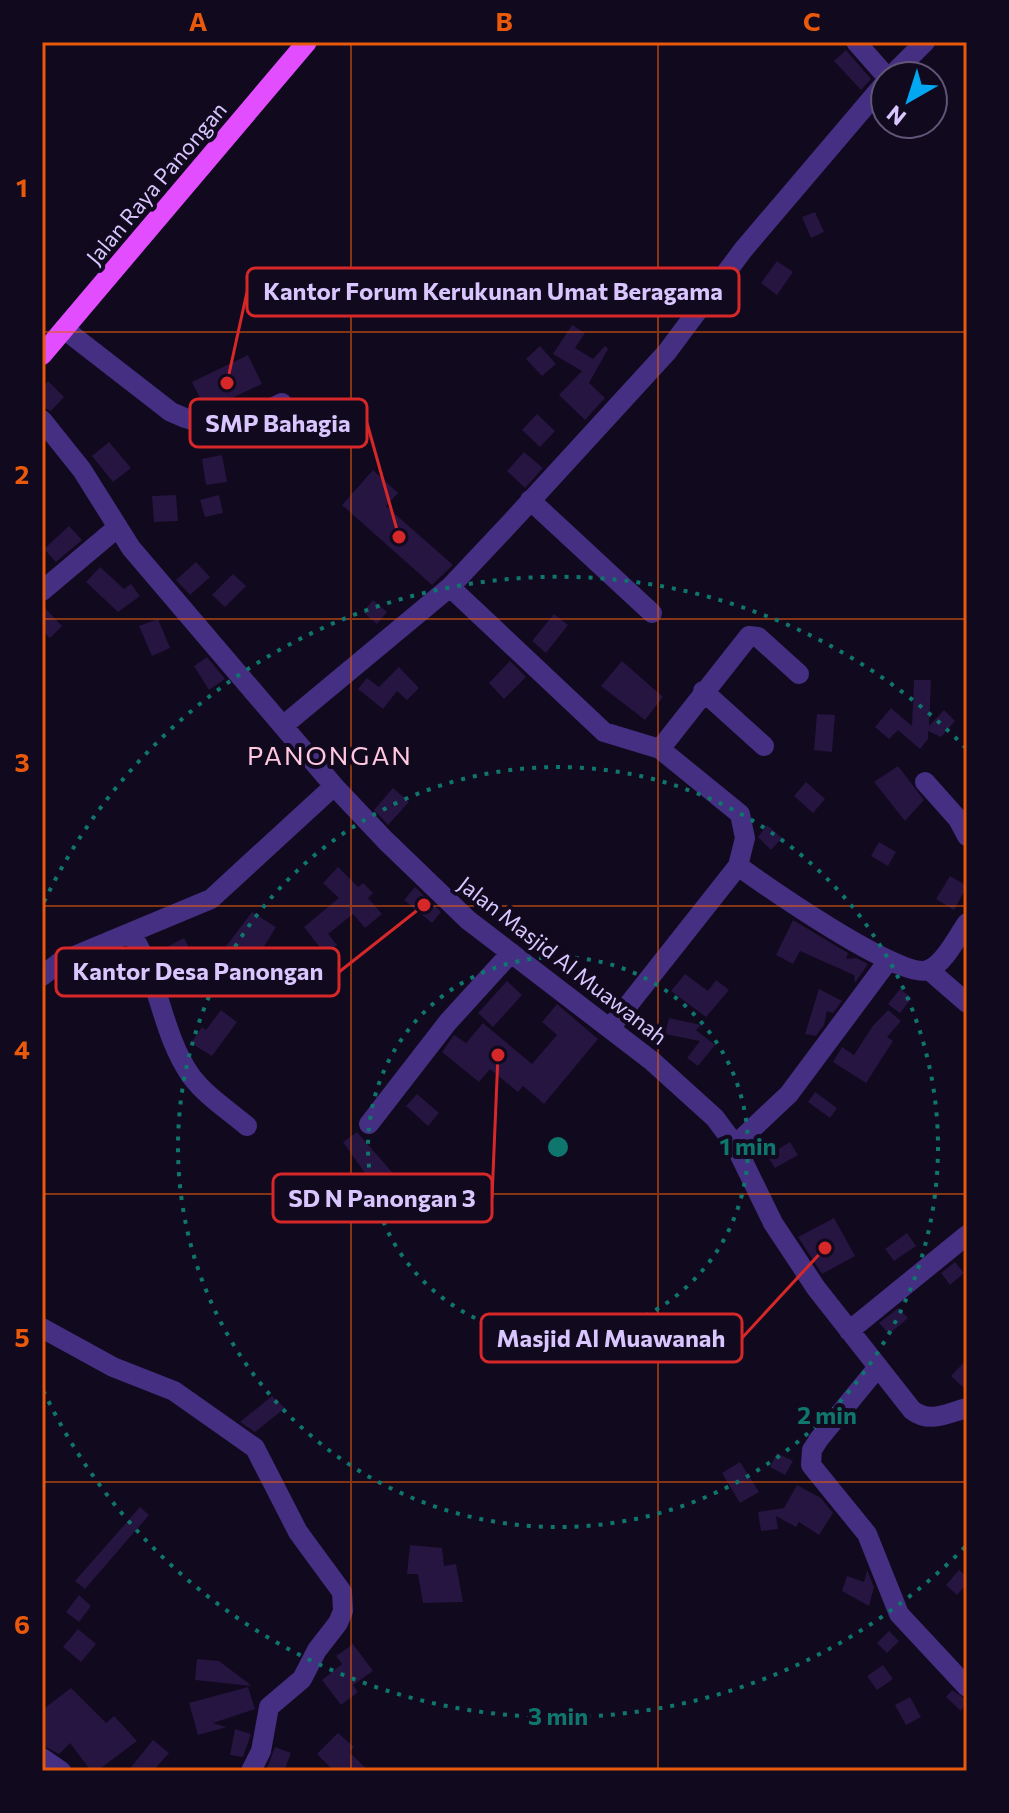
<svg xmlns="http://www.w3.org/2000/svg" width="1009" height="1813" viewBox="0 0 1009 1813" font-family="Commissioner,sans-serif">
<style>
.building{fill:#261441}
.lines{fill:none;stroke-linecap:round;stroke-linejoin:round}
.minor{stroke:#442f82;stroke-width:20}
.major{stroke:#e24dff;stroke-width:20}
.grid{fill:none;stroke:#e8590c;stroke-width:2;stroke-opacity:0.55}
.ring{fill:none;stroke:#0f766e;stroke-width:4;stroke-dasharray:4 8}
.labels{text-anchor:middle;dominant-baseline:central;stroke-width:8;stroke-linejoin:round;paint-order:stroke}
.street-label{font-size:22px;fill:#d9c6ff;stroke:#11091e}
.quarter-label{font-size:26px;letter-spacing:2px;fill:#ffc8e0;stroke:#11091e}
.centre{fill:#0f766e;stroke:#11091e;stroke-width:4}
.ring-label{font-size:24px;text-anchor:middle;font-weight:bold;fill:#0f766e;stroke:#11091e;stroke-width:8;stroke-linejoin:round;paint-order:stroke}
.leader{fill:none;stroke:#d62828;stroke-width:3}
.callout-dot{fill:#d62828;stroke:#11091e;stroke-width:3}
.callout{fill:#11091e;stroke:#d62828;stroke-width:3}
.callout-label{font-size:24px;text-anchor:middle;font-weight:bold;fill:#d9c6ff}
.neatline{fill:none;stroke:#e8590c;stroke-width:3}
.grid-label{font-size:26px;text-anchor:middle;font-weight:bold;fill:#e8590c}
</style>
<rect width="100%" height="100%" fill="#11091e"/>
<path class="building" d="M846,50L871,79L861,90L834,61Z
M815,212L824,232L811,238L802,217Z
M777,261L793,272L777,295L761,283Z
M572,325L585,333L575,348L593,359L605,346L608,349L589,383L605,398L585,420L559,395L582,371L553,354Z
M540,346L556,364L542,376L526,359Z
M248,355L262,384L206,410L192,382Z
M48,381L64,397L51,411L42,407V388Z
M537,414L555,431L540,447L522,430Z
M109,442L131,468L113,482L92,456Z
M524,452L543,468L525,488L507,471Z
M222,455L227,482L206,485L202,459Z
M373,470L398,493L386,506L453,565L432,585L342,505Z
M176,495L178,521L154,522L152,496Z
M219,495L223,513L205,517L200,500Z
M69,526L82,540L56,562L44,549Z
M196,562L210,577L190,595L176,580Z
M100,567L124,589L131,584L140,596L118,612L86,582Z
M233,574L246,586L225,607L212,595Z
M373,600L387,612L377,624L363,612Z
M42,605L62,626L50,638L42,630Z
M554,614L568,625L546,653L532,641Z
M158,619L170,648L152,656L139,626Z
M207,657L225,679L209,690L194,666Z
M510,661L526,677L504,699L489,683Z
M622,661L663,697L645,720L601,686Z
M399,667L419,688L407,700L397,691L383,709L358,689L367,678L379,687Z
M914,680H931L929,726L944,710L955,721L941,737L928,731V739L920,749L898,730L889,739L875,727L891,708L912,726Z
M817,714L835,715L832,752L814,750Z
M898,766L924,800L905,821L874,782Z
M806,782L825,799L813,813L794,796Z
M393,788L409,802L388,825L374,810Z
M767,825L782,838L771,850L758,837Z
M879,842L896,852L888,866L871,856Z
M338,867L358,887L363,883L373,893L368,898L382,914L365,928L353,914L328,934L337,945L325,954L304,927L339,898L323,883Z
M950,876L967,886L954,910L936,899Z
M415,887L441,912L432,923L404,900Z
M252,912L276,927L257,958L243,949L227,970L215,961Z
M793,920L848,953L846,959L856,958L868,964L855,983L854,975L800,951L793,964L776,955Z
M184,938L197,963L179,973L165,948Z
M685,974L708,991L716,980L729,990L706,1017L671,991Z
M507,981L522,995L493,1027L478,1013Z
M819,989L842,1001L833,1013L827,1011L824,1025L816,1036L805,1034Z
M900,989L912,998L900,1013L888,1004Z
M557,1004L598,1039L544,1104L523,1086L518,1092L490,1069L479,1082L442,1052L454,1035L466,1043L483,1023L532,1064L557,1035L542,1022Z
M221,1010L237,1022L212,1056L191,1043L202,1027L206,1030Z
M888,1010L901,1021L887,1037L893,1041L866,1083L833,1062L842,1047L854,1055L872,1027Z
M669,1018L701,1025L696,1030L715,1045L698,1066L687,1058L700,1041L665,1034Z
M815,1092L837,1108L830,1118L808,1102Z
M417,1094L439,1113L428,1126L406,1106Z
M357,1132L404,1186L390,1195L378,1178L372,1183L343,1142Z
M790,1142L798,1155L775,1168L767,1156Z
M834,1218L855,1256L822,1274L798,1237Z
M907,1233L916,1246L894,1261L885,1249Z
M955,1262L964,1273L950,1285L941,1273Z
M898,1308L908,1318L889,1334L879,1323Z
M967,1359V1391L951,1376Z
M272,1396L285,1408L255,1432L240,1422Z
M777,1453L793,1461L785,1475L770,1467Z
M740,1462L759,1492L740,1503L722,1473Z
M797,1485L821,1498L833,1513L819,1535L799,1522L796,1527L776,1516L778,1529L761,1531L758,1512L784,1508Z
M140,1507L149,1515L85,1589L75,1581Z
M410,1545L442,1548L444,1566L456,1564L463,1602L423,1603L418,1574H407Z
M867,1570L874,1587L869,1606L842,1591L847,1576L864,1582Z
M959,1570L967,1577V1584L957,1595L946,1585Z
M79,1595L91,1606L79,1622L66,1612Z
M78,1629L96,1644L81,1662L63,1647Z
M889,1631L899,1641L887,1653L877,1643Z
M353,1644L373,1671L353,1685L358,1692L341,1705L322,1680L342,1664L336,1656Z
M197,1659L219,1661L252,1686L195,1680Z
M883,1665L893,1679L877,1690L867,1676Z
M248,1687L255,1709L213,1723L227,1727L198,1735L189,1703Z
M71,1688L106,1723L114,1716L137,1741L97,1771H91L70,1743L59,1754L42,1745V1710Z
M952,1690L967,1700L961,1711L946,1697Z
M910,1697L921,1717L906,1725L895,1705Z
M235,1729L251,1734L243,1757L230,1755Z
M338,1733L354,1747L349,1752L369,1771H334L317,1754Z
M153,1740L169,1753L153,1771H128Z
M275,1747L291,1753L284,1771H266Z"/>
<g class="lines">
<path class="minor" d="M856,42L886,76
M891,76L925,42
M64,329L171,412C215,433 240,424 282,403
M42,420L82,470L131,548L334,786L385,840L468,920L652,1061L715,1118L735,1145L773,1223L816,1288L912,1410C930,1424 947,1413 967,1408
M530,500L652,613
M450,587L604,732L660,749L749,636L758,637L799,674
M42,591L118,527
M703,691L764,746
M284,725L450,587L513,520L667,352L743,250L885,83
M925,782L958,819L967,836
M738,866C766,886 900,980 928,970C944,964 957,937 967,923
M131,933C160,979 161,1033 191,1076C206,1096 228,1110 247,1126
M929,970L967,1003
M42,976L60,962L211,899L334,786
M610,1028L738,866L745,838L740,814L660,749
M369,1124L448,1022L510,954
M735,1145L789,1094L888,961
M42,1328L113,1367L174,1391L255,1448L298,1532L342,1592L343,1611L338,1623L317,1650L302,1679L269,1707L261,1751L251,1771
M849,1331L967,1235
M878,1367L819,1439L812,1450L811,1465L867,1534L899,1614L967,1687
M42,1758L61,1771"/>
<path class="major" d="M42,355L307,42"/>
</g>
<path class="grid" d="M351,42V1771M658,42V1771M42,332H967M42,619H967M42,906H967M42,1194H967M42,1482H967"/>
<g class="ring">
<circle cx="558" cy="1147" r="190"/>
<circle cx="558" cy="1147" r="380"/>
<path d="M965 1547A570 570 0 0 1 44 1392M44 902A570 570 0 0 1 965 747"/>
</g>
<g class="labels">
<g class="street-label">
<text transform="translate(156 183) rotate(-50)">Jalan Raya Panongan</text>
<text transform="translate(563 960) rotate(38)">Jalan Masjid Al Muawanah</text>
</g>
<g class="quarter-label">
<text x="330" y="754">PANONGAN</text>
</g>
</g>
<circle cx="558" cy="1147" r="12" class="centre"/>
<g class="ring-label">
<text x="748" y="1155">1 min</text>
<text x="827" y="1424">2 min</text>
<text x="558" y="1725">3 min</text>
</g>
<path class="leader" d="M227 383L247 292M399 537L367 423M424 905L339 972M498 1055L492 1198M825 1248L742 1338"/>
<g class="callout-dot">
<circle cx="227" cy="383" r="8"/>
<circle cx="399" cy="537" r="8"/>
<circle cx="424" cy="905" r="8"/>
<circle cx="498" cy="1055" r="8"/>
<circle cx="825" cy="1248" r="8"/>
</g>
<g class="callout">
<rect x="247" y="268" width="492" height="48" rx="8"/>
<rect x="190" y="399" width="177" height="48" rx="8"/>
<rect x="56" y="948" width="283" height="48" rx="8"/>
<rect x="273" y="1174" width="219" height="48" rx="8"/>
<rect x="481" y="1314" width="261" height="48" rx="8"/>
</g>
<g class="callout-label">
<text x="493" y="300">Kantor Forum Kerukunan Umat Beragama</text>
<text x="278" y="432">SMP Bahagia</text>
<text x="198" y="980">Kantor Desa Panongan</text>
<text x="382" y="1207">SD N Panongan 3</text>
<text x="611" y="1347">Masjid Al Muawanah</text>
</g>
<rect width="1009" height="1813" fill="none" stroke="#11091e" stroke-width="88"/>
<g transform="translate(909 100) rotate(219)"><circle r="38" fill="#11091e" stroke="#615578" stroke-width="2"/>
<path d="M0-6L14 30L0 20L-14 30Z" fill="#00a7f1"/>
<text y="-12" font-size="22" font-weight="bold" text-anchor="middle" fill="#d9c6ff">N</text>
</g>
<rect x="44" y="44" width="921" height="1725" class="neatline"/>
<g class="grid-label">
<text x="198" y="31">A</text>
<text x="504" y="31">B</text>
<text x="812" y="31">C</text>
<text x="22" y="197">1</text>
<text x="22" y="484">2</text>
<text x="22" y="772">3</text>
<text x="22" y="1059">4</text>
<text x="22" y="1347">5</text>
<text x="22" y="1634">6</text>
</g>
</svg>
